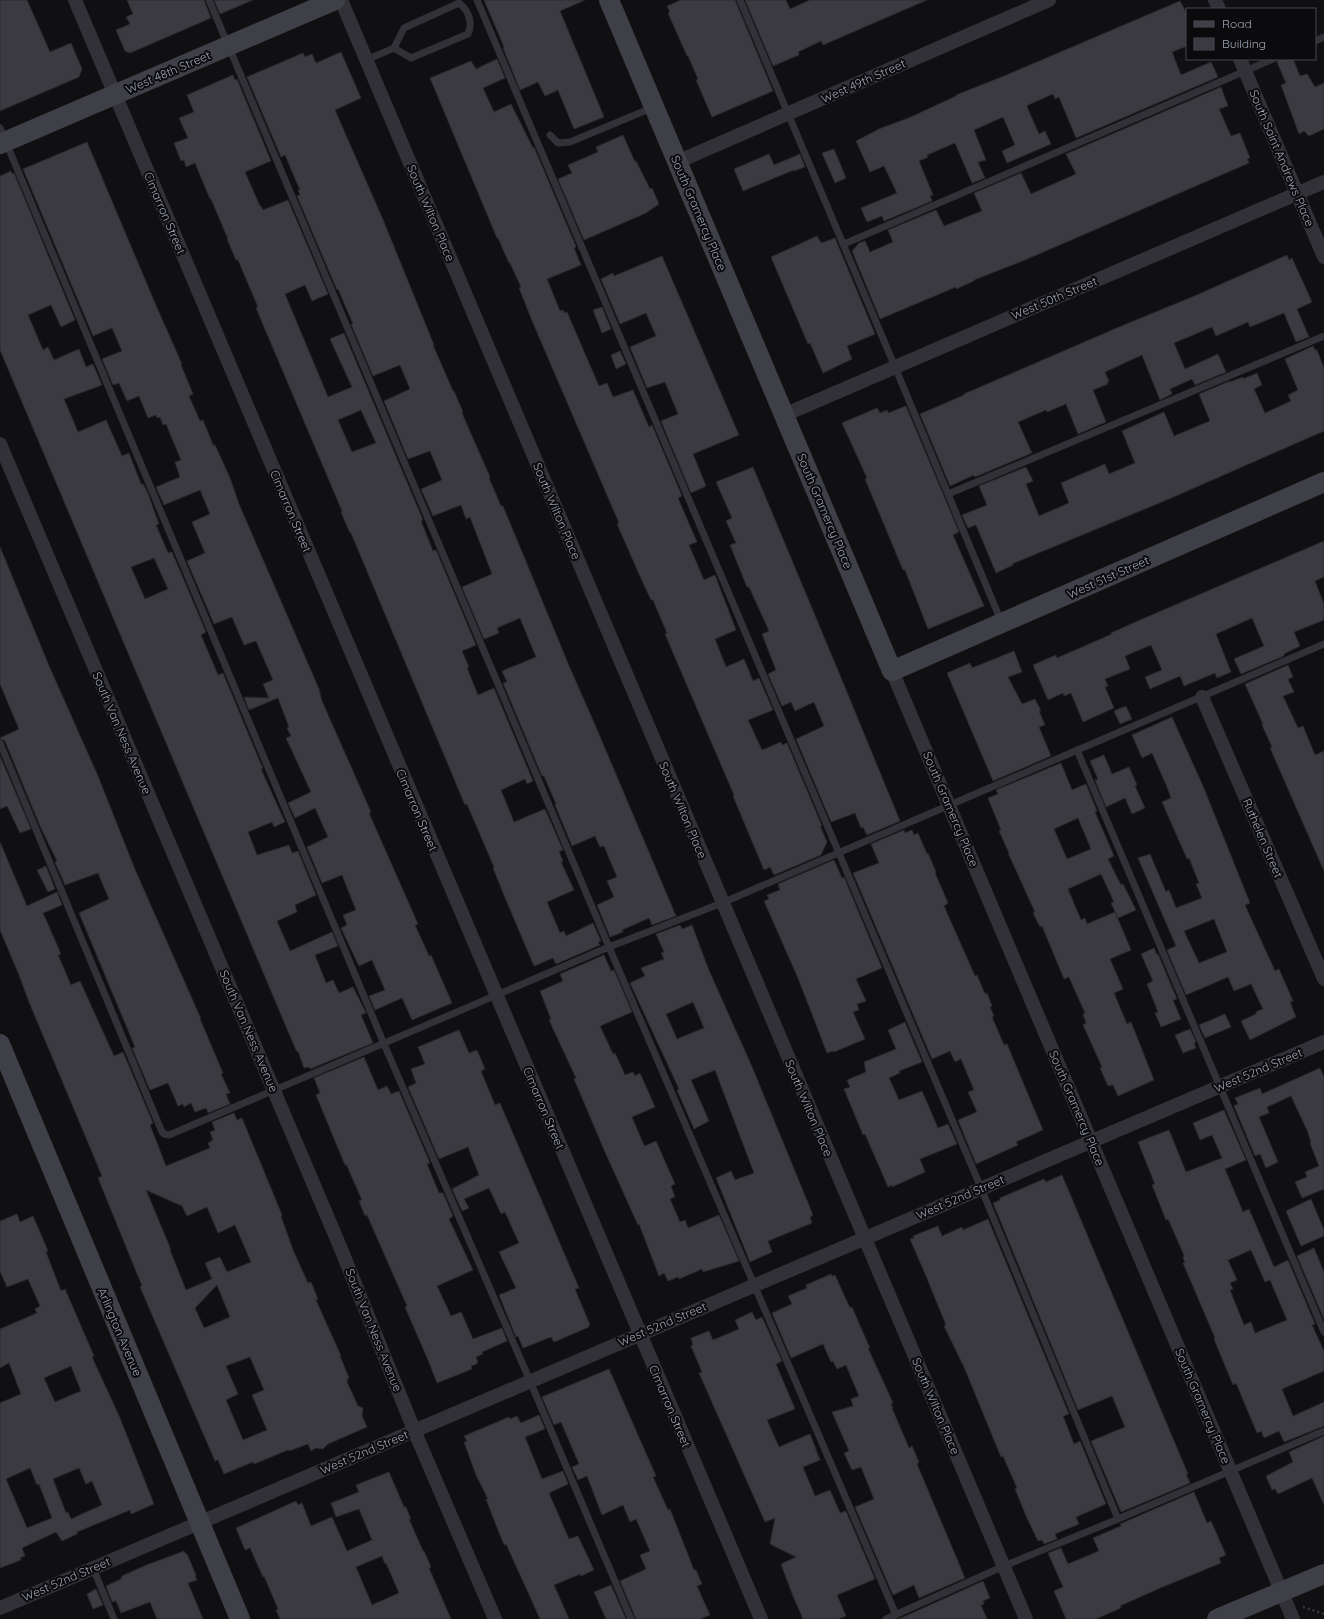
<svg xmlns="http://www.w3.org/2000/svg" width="1324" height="1619" viewBox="0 0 1324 1619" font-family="Quicksand,sans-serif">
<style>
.building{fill:#3a3a40;stroke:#2a2a2e;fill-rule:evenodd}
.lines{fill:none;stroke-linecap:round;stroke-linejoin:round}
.path{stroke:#37383e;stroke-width:2.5;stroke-dasharray:2 3;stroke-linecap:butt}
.lane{stroke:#313137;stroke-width:7}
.street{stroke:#313137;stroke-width:14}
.secondary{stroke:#3f4047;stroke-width:20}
.labels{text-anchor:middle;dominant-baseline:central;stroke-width:4;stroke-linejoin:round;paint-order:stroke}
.street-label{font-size:12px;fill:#a0a4b4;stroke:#0b0b0d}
</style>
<rect width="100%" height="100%" fill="#101012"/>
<path class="building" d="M0,0H27L50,52L71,43L82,69L79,77L0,111Z
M127,0H204L211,18L130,53L125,51L116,30L130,24L126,17L133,14Z
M214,0H253L220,14Z
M484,0H585L560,11L604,117L574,129L558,90L545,96L538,82L520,90L503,48L504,47Z
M681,0H735L773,91L712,117L696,80L698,79L688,56H687L668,13L670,12L667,6Z
M745,0H786L790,9L810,0H927L823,45L821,41L798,52L799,55L773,66Z
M1180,1L1187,14V46L1172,52L1181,75L1211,62L1218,77L1076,138L1059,97L1055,99L1053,94L1028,105L1027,107L1039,134L1045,131L1051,144L1007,163L1002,151L1015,145L1003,117L974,130L986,160L978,162L985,178L972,183L955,143L927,155L928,157L919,161L933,195L930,196L932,201L884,221L882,216L867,222L861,208L897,193L884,166L870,172L856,141L879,129L911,117L956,96V95L1004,76Z
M341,52L361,98L335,110L384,222L434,345H433L453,391H454L463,412L462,413L490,477L489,478L501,506H503L570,668L596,727L676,916L652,925L649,918L622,930L623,932L610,937L597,905L614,897L607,881L617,877L604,846L600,847L595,836L572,846L555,805L556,804L544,776H542L503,683L507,682L502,671L536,657L520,618L497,628L499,633L484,639L462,587L492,574L470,517L466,519L461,505L433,516L421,489L442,480L430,451L408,459L384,401L410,389L400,365L373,376L351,324H353L338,289L337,290L297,196L300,195L298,190H300L285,155L281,157L247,77L303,53L305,57L312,54L316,63Z
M497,59L505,78L483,88L494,112L511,104L533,148L534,147L575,244L576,247L574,248L581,265L547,279L560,311L563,310L564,313L567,312L599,386L607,383L613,397L633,390L649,427L652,425L682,496L678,498L697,542L689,545L704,580L715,575L736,630L715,639L726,667L744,659L753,681L759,678L773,710L748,720L762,750L781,742L782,745L787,743L822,826H820L827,842L821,855L774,875L770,867L764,870L733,796L734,795L665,634L667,633L653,600H651L639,574L617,524L619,523L533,323L519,288L521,287L510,263H509L498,238H497L430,78L471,61L476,69Z
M1278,59H1293L1300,76L1307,74L1315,87L1324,83V129L1309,136L1304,131L1299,134L1281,85L1286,83L1277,62Z
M233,75L235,80L237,79L271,161L245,172L260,206H261L263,210L288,200L328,294L312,301L305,285L285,294L328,397L352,387L330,339L344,333L423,520L421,521L433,551L436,550L476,645L462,651L469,667L467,668L478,695L494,688L533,781L527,784L525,779L501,790L514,822L545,809L563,850L559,852L563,861L561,862L574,890L547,902L560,933L564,931L566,936L593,923L601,941L598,942L600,945L556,964L553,958L534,966L506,900L493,868L494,867L467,804L465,805L351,533H350L341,512L342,511L256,308L258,307L238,260H236L227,239H228L211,199H210L195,163L186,167L184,160L181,161L174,143L188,138L179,118L194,112L187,95ZM361,410L376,443L352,452L338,420Z
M1221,87L1228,106L1219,109L1231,136L1240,133L1250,158L1247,159L1249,163L1025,260L974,280V281L956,289V287L880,319L852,251L859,243L865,241L870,252L893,242L888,230L936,210L944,226L982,211L974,193L1021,173L1031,194L1076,174L1066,154Z
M623,135L635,162L636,161L650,189L652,188L659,204L646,213L584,240L558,179L572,173L568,165L598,152L596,147Z
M87,142L158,310L182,364L181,365L193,394L189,396L200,421L203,420L213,445H215L230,478L239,504L319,689L322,701L371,812L369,813L418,924L415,925L429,956L431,955L452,1003L412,1020L402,998L375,1010L369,996L385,990L372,960L359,966L341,928L347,925L343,915L356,910L342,875L322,883L307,847L328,837L315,808L295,818L288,803L311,792L286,738L291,736L287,728L289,727L278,698L249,710L244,697L269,698L263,684L273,680L256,641L244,645L232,617L214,624L187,561L205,553L192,522L210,514L200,490L164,505L156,487L180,477L175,462L181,460L166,424L163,425L160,417L157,418L156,415L148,418L139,396L127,401L119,383L113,385L102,359L122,351L112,328L93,336L23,169Z
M834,149L846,178L835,183L822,153Z
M769,154L774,165L800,154L805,167L794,171V170L743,191L734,169Z
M11,171L12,174L14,173L75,320L61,327L51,305L28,315L43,350L48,347L54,360L79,349L86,367L93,364L102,385L64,399L78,432L106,420L122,456L129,453L141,484H143L147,491L159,524L156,525L168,553L172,552L206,632L201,635L218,675L223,673L260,762L263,768L261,769L285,822L274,827L272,822L248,832L257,855L289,845L292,853L298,851L316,895L295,905L297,912L277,921L290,951L332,932L338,946L315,955L326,983L333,980L339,993L353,987L366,1013L361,1015L373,1043L310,1069L309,1067L304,1068L298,1051L297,1052L290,1036L0,350V176ZM154,558L168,589L145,599L131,567Z
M817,236L821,243L835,238L875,334L847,346L852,359L823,373L810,343L808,344L771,257Z
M1287,255L1289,260L1292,258L1312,302L1297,309L1309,337L1296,342L1284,313L1250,327L1248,322L1216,336L1212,327L1174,343L1185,369L1218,354L1226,372L1195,385L1192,379L1170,389L1172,394L1160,400L1142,355L1105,372L1109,381L1107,382L1108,384L1093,390L1106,422L1078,434L1066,404L1047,412L1046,410L1018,422L1032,453L975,477L974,475L950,486L920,414L964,395V394L1119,327L1192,297Z
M662,256L739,435L693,454L706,486L691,493L661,421L678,414L665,382L647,388L630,347L656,336L646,313L620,324L601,279L613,273L614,276Z
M602,307L611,329L602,333L593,310Z
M1313,346L1315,350H1317L1324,368V431L1169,499L1012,564L1013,565L996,573L976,525L968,528L962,515L987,505L979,486L1026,467L1033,481L1026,484L1039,516L1069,503L1061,483L1105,464L1109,474L1135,463L1122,431L1164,412L1174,436L1210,421L1199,394L1230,381V382L1243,377V379L1257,373L1262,385L1254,389L1265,413L1291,401L1288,395L1298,390L1285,359Z
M620,351L626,364L616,369L611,355Z
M906,406L959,532L953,535L984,606L928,629L905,570H903L865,479L867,478L842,423L877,408L880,413L887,410L888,413Z
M753,467L842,680L900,821L867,835L863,827L861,828L855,813L831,822L796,739L824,726L814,702L795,711L791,702L782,706L768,674L776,670L762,634L769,631L749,587H747L730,545L736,543L726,521L732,518L716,482Z
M1324,541V577L1315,581L1324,604V620L1294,632L1300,646L1284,654V656L1241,674L1234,659L1264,646L1252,618L1216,634L1231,672L1217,678L1215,673L1184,686L1180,676L1150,689L1145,677L1162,670L1151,645L1125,656L1130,669L1105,679L1108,686L1105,687L1114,708L1083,722L1071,693L1064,696L1063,693L1048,700L1033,665L1056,655L1057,658L1112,634L1111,633L1140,620Z
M0,547L50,668L98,776L134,867L201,1019H200L223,1073L221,1074L230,1093L226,1094L230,1104L208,1113L206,1108L195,1112L191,1103L184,1107L183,1104L178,1106L168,1083L150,1090L132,1048L135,1047L79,913L109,899L98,873L65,885L55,862L57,861L40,826L5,741L0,738L19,729L0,684Z
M1014,651L1022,672L1008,677L1022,704L1035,699L1041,711H1039L1045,725L1039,727L1051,756L993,781L947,673L970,663L972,668Z
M1288,665L1293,677L1288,679L1294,692L1283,696L1298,728L1303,726L1315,755L1324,751V871L1270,748L1272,747L1262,725L1263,724L1245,684Z
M1126,706L1132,719L1120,724L1114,711Z
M1172,717L1203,786L1250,903L1245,905L1275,971L1279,969L1293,1001L1290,1002L1296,1017L1250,1040L1241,1021L1256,1014V1012L1263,1009L1251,984L1234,991L1228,977L1186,995L1167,950L1176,946L1138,858L1150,854L1166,892L1169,890L1176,908L1202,898L1196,884L1199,883L1189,858L1187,859L1162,802L1171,798L1167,787L1152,753L1142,758L1132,735ZM1214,919L1227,952L1199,963L1184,931Z
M1104,755L1112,774L1129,767L1137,785L1135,786L1145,808L1132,814L1125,798L1106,807L1095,780L1098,779L1090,761Z
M0,756L31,829L20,833L7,806L0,809Z
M1061,763L1072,790L1086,784L1097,811L1095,812L1114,856L1108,859L1121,885L1123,884L1136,910L1118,918L1111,903L1114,902L1101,874L1068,889L1081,920L1085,918L1087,924L1115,912L1131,950L1110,959L1123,989L1114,993L1127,1024L1131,1022L1154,1080L1118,1096L1113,1085L1108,1086L1100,1068L1102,1067L1083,1025L1086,1023L1083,1014L1085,1013L1069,977L1064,979L1042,926L1040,927L1033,913L1035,912L1008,853H1009L999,831L1001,830L988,798L998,794L996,790ZM1078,818L1091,849L1067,859L1054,829Z
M904,830L905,833L912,830L914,835L918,833L927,854L928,853L936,872L935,873L948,903L944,906L975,976L977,975L985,994L987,993L992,1006L990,1007L994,1016L992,1017L1004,1045L1007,1044L1043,1130L1016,1142L1018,1145L976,1164L958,1120L977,1112L968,1092L974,1090L961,1059L955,1062L950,1051L932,1059L853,873L879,863L871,844Z
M0,842L27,906L57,892L62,905L43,913L61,954L58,955L71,985L80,981L114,1056L123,1052L153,1123L150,1125L166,1166L210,1148L208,1143L213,1140L210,1132L215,1130L212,1122L234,1113L237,1120L242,1118L282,1215L281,1216L293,1250L308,1283L311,1282L318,1299L316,1300L341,1356H340L349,1378L347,1379L348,1382H347L358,1406L363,1408L362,1416L367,1427L328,1444L323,1449L316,1448L311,1451L308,1444L289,1451L288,1450L254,1464L253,1462L224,1474L218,1460L215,1461L140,1287L142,1286L98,1178L102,1176L29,1002L19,975L0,930ZM146,1190L182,1206L187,1216L207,1207L218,1233L235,1225L251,1262L227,1272L220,1257L205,1263L212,1279L186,1290L170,1250H171L169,1245ZM217,1285L230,1317L204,1328L195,1308ZM250,1357L264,1390L252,1395L267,1430L243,1440L226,1400L238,1394L226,1366Z
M834,860L842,878L844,877L882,968L856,979L866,1001L857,1004L859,1010L853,1012L865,1039L834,1052L833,1051L827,1053L798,978L764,901L769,899L767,895L780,890L778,884Z
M46,866L55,889L48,892L37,870Z
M680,925L682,929L692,925L708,968L753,1069L813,1215L810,1217L812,1223L768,1241L772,1252L750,1262L716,1178L731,1171L735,1180L754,1173L715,1070L691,1080L709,1121L694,1129L677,1090L679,1089L630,983L645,976L641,968L664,959L661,953L664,952L656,934ZM693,1002L704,1028L677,1039L666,1014Z
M1154,948L1157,955L1158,954L1177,999L1173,1000L1181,1019L1161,1027L1155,1013L1158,1012L1147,984L1153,981L1141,954Z
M604,955L611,971L614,970L632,1012L600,1026L613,1054L615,1053L625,1075L633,1072L635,1076L640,1073L655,1107L632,1117L643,1143L645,1146L656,1141L675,1184L671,1186L675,1197L670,1199L680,1222L685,1220L688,1228L719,1215L739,1261L703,1272L702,1269L679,1279L678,1277L668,1281L664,1273L659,1276L639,1224L638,1225L605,1152L574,1079L576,1078L549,1020L551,1019L540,991L563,981L560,974Z
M1225,1014L1231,1027L1205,1038L1199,1025Z
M905,1022L922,1062L899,1071L900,1073L889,1078L899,1100L922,1091L938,1128L948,1124L957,1144L920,1159L925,1172L892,1187V1185L888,1187L865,1134L863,1135L844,1089L850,1087L847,1080L866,1072L864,1062L896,1049L888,1030Z
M1190,1029L1196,1042L1194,1043L1196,1048L1183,1053L1175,1035Z
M459,1030L469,1053L477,1050L485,1069L481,1071L495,1105L500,1103L579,1288L575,1289L590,1325L588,1326L589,1327L554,1342L551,1337L523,1348L518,1336L516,1337L499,1295L516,1288L499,1252L519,1243L505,1212L501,1214L489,1188L464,1199L469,1208L462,1211L452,1189L479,1175L468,1147L439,1159L408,1087L416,1083L411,1069L425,1064L418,1047Z
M364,1057L378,1090L387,1086L391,1094L399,1091L430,1163L427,1164L439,1193H443L453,1216L449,1219L473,1270L437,1286L451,1316L461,1312L473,1339L502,1328L507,1341L482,1352L483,1354L476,1357L478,1362L476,1363L477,1364L471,1366L472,1369L437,1383L428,1360L405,1307L407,1306L367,1215L365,1216L359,1201L362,1200L346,1164L345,1165L316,1095L320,1093L314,1078Z
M1320,1068L1324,1077V1189L1302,1198L1295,1182L1307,1177L1305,1172L1319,1166L1310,1143L1311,1142L1307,1130L1291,1096L1267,1107L1269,1113L1259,1117L1278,1162L1266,1168L1260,1154L1255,1156L1234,1106L1238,1104L1235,1098L1260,1088L1262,1094Z
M1224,1110L1246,1160L1225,1169L1243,1212L1249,1209L1274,1267L1288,1260L1315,1324L1312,1325L1324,1351V1371L1282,1389L1293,1416L1324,1402V1426L1284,1442L1279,1431L1264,1438L1261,1431L1257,1433L1236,1383L1233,1385L1216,1344L1214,1338H1215L1183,1263L1185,1262L1183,1258L1184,1255L1168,1219L1166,1220L1152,1185L1155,1184L1154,1182L1138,1142L1169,1130L1186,1172L1222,1158L1212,1135L1200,1140L1193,1123ZM1251,1250L1265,1282L1270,1280L1287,1320L1255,1333L1251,1322L1244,1325L1230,1290L1233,1289L1230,1283L1237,1280L1228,1260Z
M1062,1175L1188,1474H1186L1190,1483L1121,1512L1091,1441L1125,1427L1112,1396L1078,1410L993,1203L1000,1200V1198L1044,1179L1046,1182Z
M1311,1199L1324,1230V1236L1301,1246L1286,1211Z
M17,1214L20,1222L33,1216L48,1251L46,1252L61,1291L65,1289L94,1356L92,1357L120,1418L154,1504L131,1514L130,1510L77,1532V1534L62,1541L56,1532L22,1548L25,1556L20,1558L21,1560L0,1568V1403L21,1394L9,1363L0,1368V1329L37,1313L35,1309L40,1306L28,1279L7,1287L0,1271V1221ZM71,1366L81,1391L55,1402L44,1378ZM30,1468L37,1485L39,1484L52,1518L27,1528L6,1479ZM79,1468L86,1484L92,1481L102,1505L71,1519L68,1512L66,1513L53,1479Z
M988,1219L1069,1414L1063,1416L1074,1444L1080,1441L1106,1504L1076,1517L1079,1524L1055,1534L1057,1539L1044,1544L1042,1540L1038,1541L1027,1518L1015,1489L1017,1488L1003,1456L1001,1457L964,1367L944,1326L946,1325L926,1276L910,1239L914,1238L913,1236L938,1226L942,1236L962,1227L963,1230Z
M1314,1248L1324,1272V1319L1297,1256Z
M831,1274L832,1276L835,1275L850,1308L852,1307L861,1328L870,1348H868L893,1403L891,1404L893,1408H892L909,1448L912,1446L919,1462L917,1464L965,1578L919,1598L914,1585L893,1595L855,1507L874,1499L861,1467L852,1470L844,1453L849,1451L832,1412L853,1406L851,1399L859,1396L846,1365L837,1369L833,1361L831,1362L823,1344L791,1358L772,1313L792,1304L788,1296L807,1288L806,1285Z
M752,1312L756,1320L762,1317L782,1361L776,1364L795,1409L767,1420L779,1447L810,1434L820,1460L803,1467L815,1496L830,1490L840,1513L846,1511L875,1579L837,1595L846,1616L838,1619H803L793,1596L781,1564L796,1557L770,1544L775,1518L765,1522L699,1373L702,1372L691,1346L693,1345L691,1338L709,1331L713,1340L739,1329L735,1320Z
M609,1369L656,1476L653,1477L668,1510L670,1509L694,1570H696L702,1584L697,1586L710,1615L700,1619H636L620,1581L646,1569L640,1555L650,1551L636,1519L630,1522L623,1505L602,1515L587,1476L578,1480L572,1467L579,1464L561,1422L554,1425L542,1397Z
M539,1415L545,1429L525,1437L542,1479L563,1471L568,1484L549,1493L569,1539L578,1536L594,1570L581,1576L580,1574L554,1585L569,1619H540L506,1544L504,1545L496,1525L486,1499H488L476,1475L464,1442L467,1441L464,1436L509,1417L510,1419L517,1416L521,1423Z
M1324,1436V1505L1312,1478L1278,1494L1275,1489L1272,1490L1266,1476L1293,1462L1289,1452Z
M389,1472L404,1507H406L411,1519H409L423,1551H424L431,1567L429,1568L451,1619H280L276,1610L278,1609L264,1576L263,1577L250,1548L245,1550L236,1528L296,1501L298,1505L302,1503L311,1526L332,1517L347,1551L372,1540L359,1509L336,1517L331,1503L359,1492L356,1485ZM382,1556L385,1564L386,1563L399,1593L372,1605L356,1567Z
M1194,1492L1207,1523L1211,1521L1226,1555L1219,1558L1221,1563L1160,1588L1120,1606L1121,1608L1096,1619H1066L1054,1591L1063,1587L1048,1553L1061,1548L1068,1564L1099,1551L1093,1538L1121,1526L1120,1524Z
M184,1551L186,1554H187L196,1575L195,1576L197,1580L188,1583L203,1619H157L150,1602L121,1613L116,1601L112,1602L106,1586L121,1579L122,1576L144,1566Z
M983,1581L990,1598L983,1601L984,1604L981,1605L987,1619H899Z
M611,1585L626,1619H606L594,1592Z
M96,1589L103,1605L93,1609L87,1594Z"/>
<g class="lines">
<path class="path" d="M1303,1607L1324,1614"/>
<path class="lane" d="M209,0L609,947L896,1615
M477,0L981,1188L1118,1519
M740,0L895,367L1001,621
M1315,41L1324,37
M366,60L394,48L411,58L468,34C473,23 469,11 459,3L404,28L394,48
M0,128L384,1044L530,1381L631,1619
M550,135L558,143L570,142L654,107
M844,244L1273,59
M948,494L1324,336
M0,743L162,1132L164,1134L169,1135L609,947L722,903L1324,644
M1077,750L1324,1332
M93,1568L114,1619
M886,1619L1004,1566L1118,1519L1324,1431"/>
<path class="street" d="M75,0L761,1619
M341,0L1026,1619
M1215,0L1219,9
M1240,59L1324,257
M677,162L1049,0
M784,415L1324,182
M0,444L341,1249L414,1430L495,1619
M892,671L1293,1619
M1202,697L1324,979
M0,1608L1324,1042"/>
<path class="secondary" d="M609,0L892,671L1324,482
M0,144L335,0
M0,1044L240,1619
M1217,1619L1324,1574"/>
</g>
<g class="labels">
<g class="street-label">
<text transform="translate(168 72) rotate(-23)">West 48th Street</text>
<text transform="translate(863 81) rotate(-24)">West 49th Street</text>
<text transform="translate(1282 158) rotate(67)">South Saint Andrews Place</text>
<text transform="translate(165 213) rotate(67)">Cimarron Street</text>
<text transform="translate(431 213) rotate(67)">South Wilton Place</text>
<text transform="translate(699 213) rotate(67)">South Gramercy Place</text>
<text transform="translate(1054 298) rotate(-23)">West 50th Street</text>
<text transform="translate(291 511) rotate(67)">Cimarron Street</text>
<text transform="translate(557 511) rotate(67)">South Wilton Place</text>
<text transform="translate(825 511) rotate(67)">South Gramercy Place</text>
<text transform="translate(1108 577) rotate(-24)">West 51st Street</text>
<text transform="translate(122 733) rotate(67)">South Van Ness Avenue</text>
<text transform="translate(951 809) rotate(67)">South Gramercy Place</text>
<text transform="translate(417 810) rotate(67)">Cimarron Street</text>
<text transform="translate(683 810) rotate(67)">South Wilton Place</text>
<text transform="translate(1263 838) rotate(67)">Ruthelen Street</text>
<text transform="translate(249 1031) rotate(67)">South Van Ness Avenue</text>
<text transform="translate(1258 1070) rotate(-23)">West 52nd Street</text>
<text transform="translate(544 1108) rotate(67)">Cimarron Street</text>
<text transform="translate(809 1108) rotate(67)">South Wilton Place</text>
<text transform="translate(1077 1108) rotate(67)">South Gramercy Place</text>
<text transform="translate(960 1197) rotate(-23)">West 52nd Street</text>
<text transform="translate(662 1324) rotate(-23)">West 52nd Street</text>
<text transform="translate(374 1330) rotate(68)">South Van Ness Avenue</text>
<text transform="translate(120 1332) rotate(67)">Arlington Avenue</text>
<text transform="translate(670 1406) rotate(67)">Cimarron Street</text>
<text transform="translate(936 1406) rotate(67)">South Wilton Place</text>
<text transform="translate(1203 1406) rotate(67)">South Gramercy Place</text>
<text transform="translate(364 1452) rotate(-23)">West 52nd Street</text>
<text transform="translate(66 1579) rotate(-23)">West 52nd Street</text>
</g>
</g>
<rect x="1186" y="8" width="130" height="52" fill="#0b0b0d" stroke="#474850"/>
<rect x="1194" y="21" width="20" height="6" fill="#3f4047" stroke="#474850"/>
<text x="1222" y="28" font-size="12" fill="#a0a4b4">Road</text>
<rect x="1194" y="38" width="20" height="12" fill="#3a3a40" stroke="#474850"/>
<text x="1222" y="48" font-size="12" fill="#a0a4b4">Building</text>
</svg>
